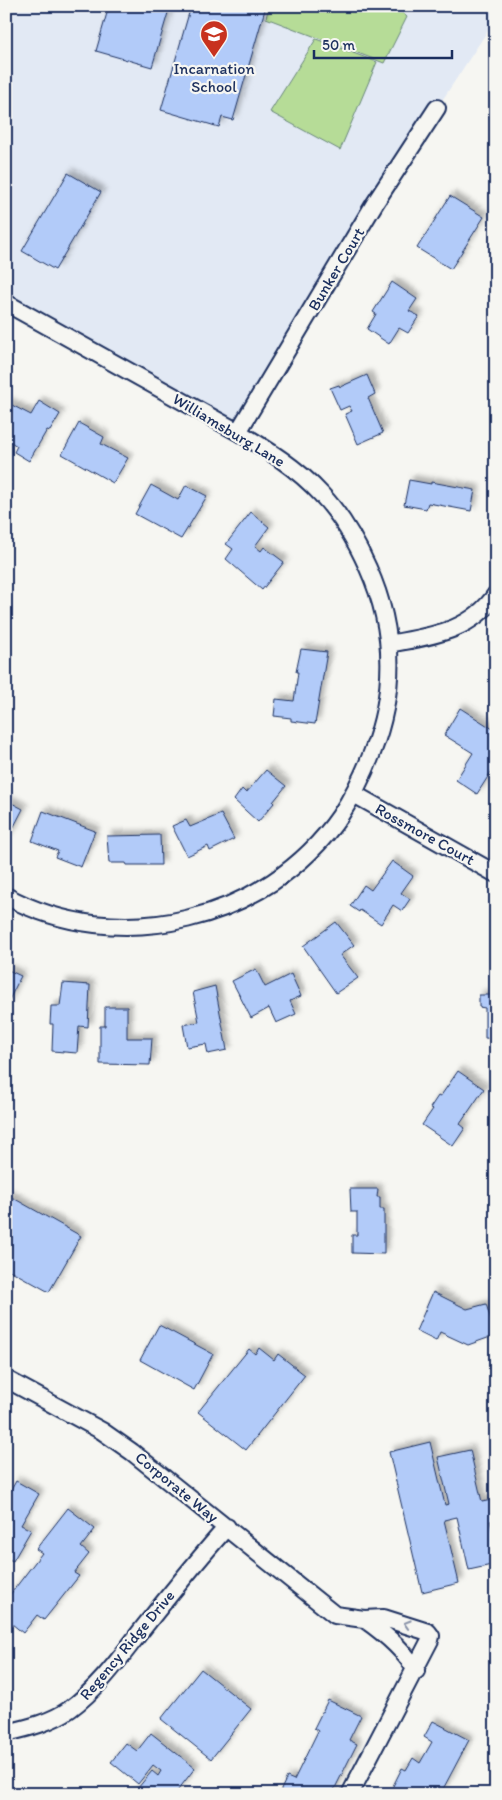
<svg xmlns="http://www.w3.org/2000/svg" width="502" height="1800" viewBox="0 0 502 1800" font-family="Itim,sans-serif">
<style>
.built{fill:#e2e9f4}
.green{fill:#b6dc97;stroke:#68867a}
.building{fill:#b2cbf9;stroke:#1b2f5e;filter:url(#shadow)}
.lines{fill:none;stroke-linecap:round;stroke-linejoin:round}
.minor-casing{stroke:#1b2f5e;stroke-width:20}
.minor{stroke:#f6f6f2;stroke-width:16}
.oneway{stroke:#8892a8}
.labels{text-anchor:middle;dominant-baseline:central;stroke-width:4.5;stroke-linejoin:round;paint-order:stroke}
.poi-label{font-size:16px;fill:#1b2f5e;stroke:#f6f6f2}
.street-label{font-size:16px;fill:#1b2f5e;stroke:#f6f6f2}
</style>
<defs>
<filter id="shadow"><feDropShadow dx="4.5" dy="-4.5" stdDeviation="2.5" flood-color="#0004"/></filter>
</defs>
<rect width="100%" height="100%" fill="#f6f6f2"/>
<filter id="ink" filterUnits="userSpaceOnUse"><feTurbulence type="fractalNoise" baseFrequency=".02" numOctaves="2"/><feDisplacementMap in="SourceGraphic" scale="10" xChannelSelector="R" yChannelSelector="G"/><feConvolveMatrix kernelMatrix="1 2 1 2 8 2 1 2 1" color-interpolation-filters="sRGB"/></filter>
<g filter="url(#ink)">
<path class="built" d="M6,6H496V18L375,203L238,432L6,303Z"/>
<path class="green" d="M269,6H395L407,17L384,63L266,18Z
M316,39L377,62L340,150L270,112Z"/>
<path class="building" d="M109,6H170L152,67L96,51Z
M191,6H266L233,120L222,117L219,127L161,110Z
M68,173L101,192L55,270L22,251Z
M450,196L484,217L451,269L417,248Z
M392,282L417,299L409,311L419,316L408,333L399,328L389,344L367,329L376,314L373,312Z
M367,375L375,394L368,398L383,433L358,444L345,414L352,411L349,406L340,410L330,388L339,385L340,387Z
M39,401L60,414L50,431L47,430L29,461L14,452L17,446L6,439L8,435L6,434V402L31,415Z
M79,423L104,437L101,444L128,458L113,483L62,454Z
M409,480L431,484V482L475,490L471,511L428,503L426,509L404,505Z
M151,485L178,500L186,485L207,496L181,539L135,514Z
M251,512L269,527L255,546L261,551L264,547L284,562L262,590L226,559L233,549L226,544Z
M301,649L327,652L315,724L291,721V718L274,716L276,699L294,701L298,672H296Z
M460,708L496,731V764L477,794L456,780L473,753L444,735Z
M266,770L286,786L273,802L274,803L258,822L234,800L242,789L246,793Z
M6,800L23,809L8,838L6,837Z
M43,811L95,831L81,867L55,857L58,851L32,841Z
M221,814L234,839L210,851L208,846L187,856L172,826L186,820L190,827Z
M160,835L161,865H127L126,863H109L107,836Z
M392,861L413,876L401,893L410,899L402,911L393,905L381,924L360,910L359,912L350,906L364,885L371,890Z
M336,922L354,945L340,955L358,978L336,993L303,946Z
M6,969L21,976L6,1006Z
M256,969L265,987L291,974L301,996L290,1001L296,1014L276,1023L269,1008L251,1018L232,981Z
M492,976H496V1039L485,1038V1008L479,1007V995H492Z
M63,983L90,985L88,1027L79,1026L77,1053L52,1051L53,1024H50L51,1006H60Z
M215,986L227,1050L208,1054L206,1044L187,1047L183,1025L199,1022L193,992Z
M105,1007H127V1038H152L150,1065L100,1064V1026H105Z
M458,1071L484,1089L460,1124L465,1128L453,1146L422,1125L433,1109L430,1108L438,1096L440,1097Z
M350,1189H378L377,1197H380V1209H384V1254L352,1253V1235H357V1212H351Z
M6,1194L81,1236L49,1292L6,1268Z
M433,1292L467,1309L486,1304L496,1335L468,1345L440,1332L436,1341L416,1331Z
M159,1325L213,1354L194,1390L140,1360Z
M259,1348L274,1360L278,1354L305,1375L246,1450L198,1412L249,1349L255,1354Z
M430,1442L445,1505L449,1504L438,1457L470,1450L482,1502L496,1499V1520L490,1521L496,1546V1564L469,1570L457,1517L444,1520L459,1583L422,1592L389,1452Z
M16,1481L39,1494L21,1525L31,1530L13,1561L6,1558V1499Z
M68,1508L95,1529L81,1547L89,1554L74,1573L79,1576L44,1620L37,1615L23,1633L6,1619V1600L42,1553L36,1549Z
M201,1669L251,1709L211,1759L161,1719Z
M328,1700L361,1716L349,1740L357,1744L332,1794H279L287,1777L294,1780L318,1731L314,1728Z
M433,1721L469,1740L442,1791L436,1788L434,1794H389L402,1768L406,1770L413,1758L420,1763L432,1742L424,1737Z
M151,1733L195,1768L175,1794H133L152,1771L158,1776L161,1771L153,1765L138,1784L111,1762L126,1743L137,1751Z"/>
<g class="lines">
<g class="minor-casing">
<path id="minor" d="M6,303L238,432C268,450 297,468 321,494C342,516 356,541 368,568C396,630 396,691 372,753C363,776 353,796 340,816C267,922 118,957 6,896
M238,432L375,203L437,108
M389,644C430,636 471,632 496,594
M354,794L496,874
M6,1379L102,1431L132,1452L335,1615L364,1619L384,1618L428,1632L431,1636L430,1640L350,1794
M364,1619C384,1633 405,1650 416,1671
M6,1733C28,1728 52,1722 70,1709C100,1687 122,1655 144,1627C171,1593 198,1559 227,1527"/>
</g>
<use href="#minor" class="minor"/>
</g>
<defs><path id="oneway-chevron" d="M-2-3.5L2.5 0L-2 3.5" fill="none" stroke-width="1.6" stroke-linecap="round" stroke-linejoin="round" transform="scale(1.25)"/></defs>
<use class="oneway" href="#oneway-chevron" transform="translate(407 1624) rotate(-163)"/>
</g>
<defs>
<g id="school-pin" transform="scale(1.4375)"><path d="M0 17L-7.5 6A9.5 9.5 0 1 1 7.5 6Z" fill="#c8321e" stroke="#f6f6f2"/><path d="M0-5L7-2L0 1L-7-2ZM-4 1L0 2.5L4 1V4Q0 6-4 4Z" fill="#fff"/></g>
</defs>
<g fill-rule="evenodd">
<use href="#school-pin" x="214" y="34"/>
</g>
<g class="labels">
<g class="poi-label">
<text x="214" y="68">Incarnation<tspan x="214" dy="18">School</tspan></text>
</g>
<g class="street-label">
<text transform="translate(336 269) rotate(-59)">Bunker Court</text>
<text transform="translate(229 430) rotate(31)">Williamsburg Lane</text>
<text transform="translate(425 834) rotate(29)">Rossmore Court</text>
<text transform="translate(177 1487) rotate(39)">Corporate Way</text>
<text transform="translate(127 1645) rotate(-50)">Regency Ridge Drive</text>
</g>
</g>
<rect width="502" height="1800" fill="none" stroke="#f6f6f2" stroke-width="25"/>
<rect x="12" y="12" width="477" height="1775" fill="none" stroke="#1b2f5e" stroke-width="2" filter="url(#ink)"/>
<path d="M314 50v8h138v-8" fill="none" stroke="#1b2f5e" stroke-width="2.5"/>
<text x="322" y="50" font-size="15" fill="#1b2f5e" stroke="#f6f6f2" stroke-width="4" paint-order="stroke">50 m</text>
</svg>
